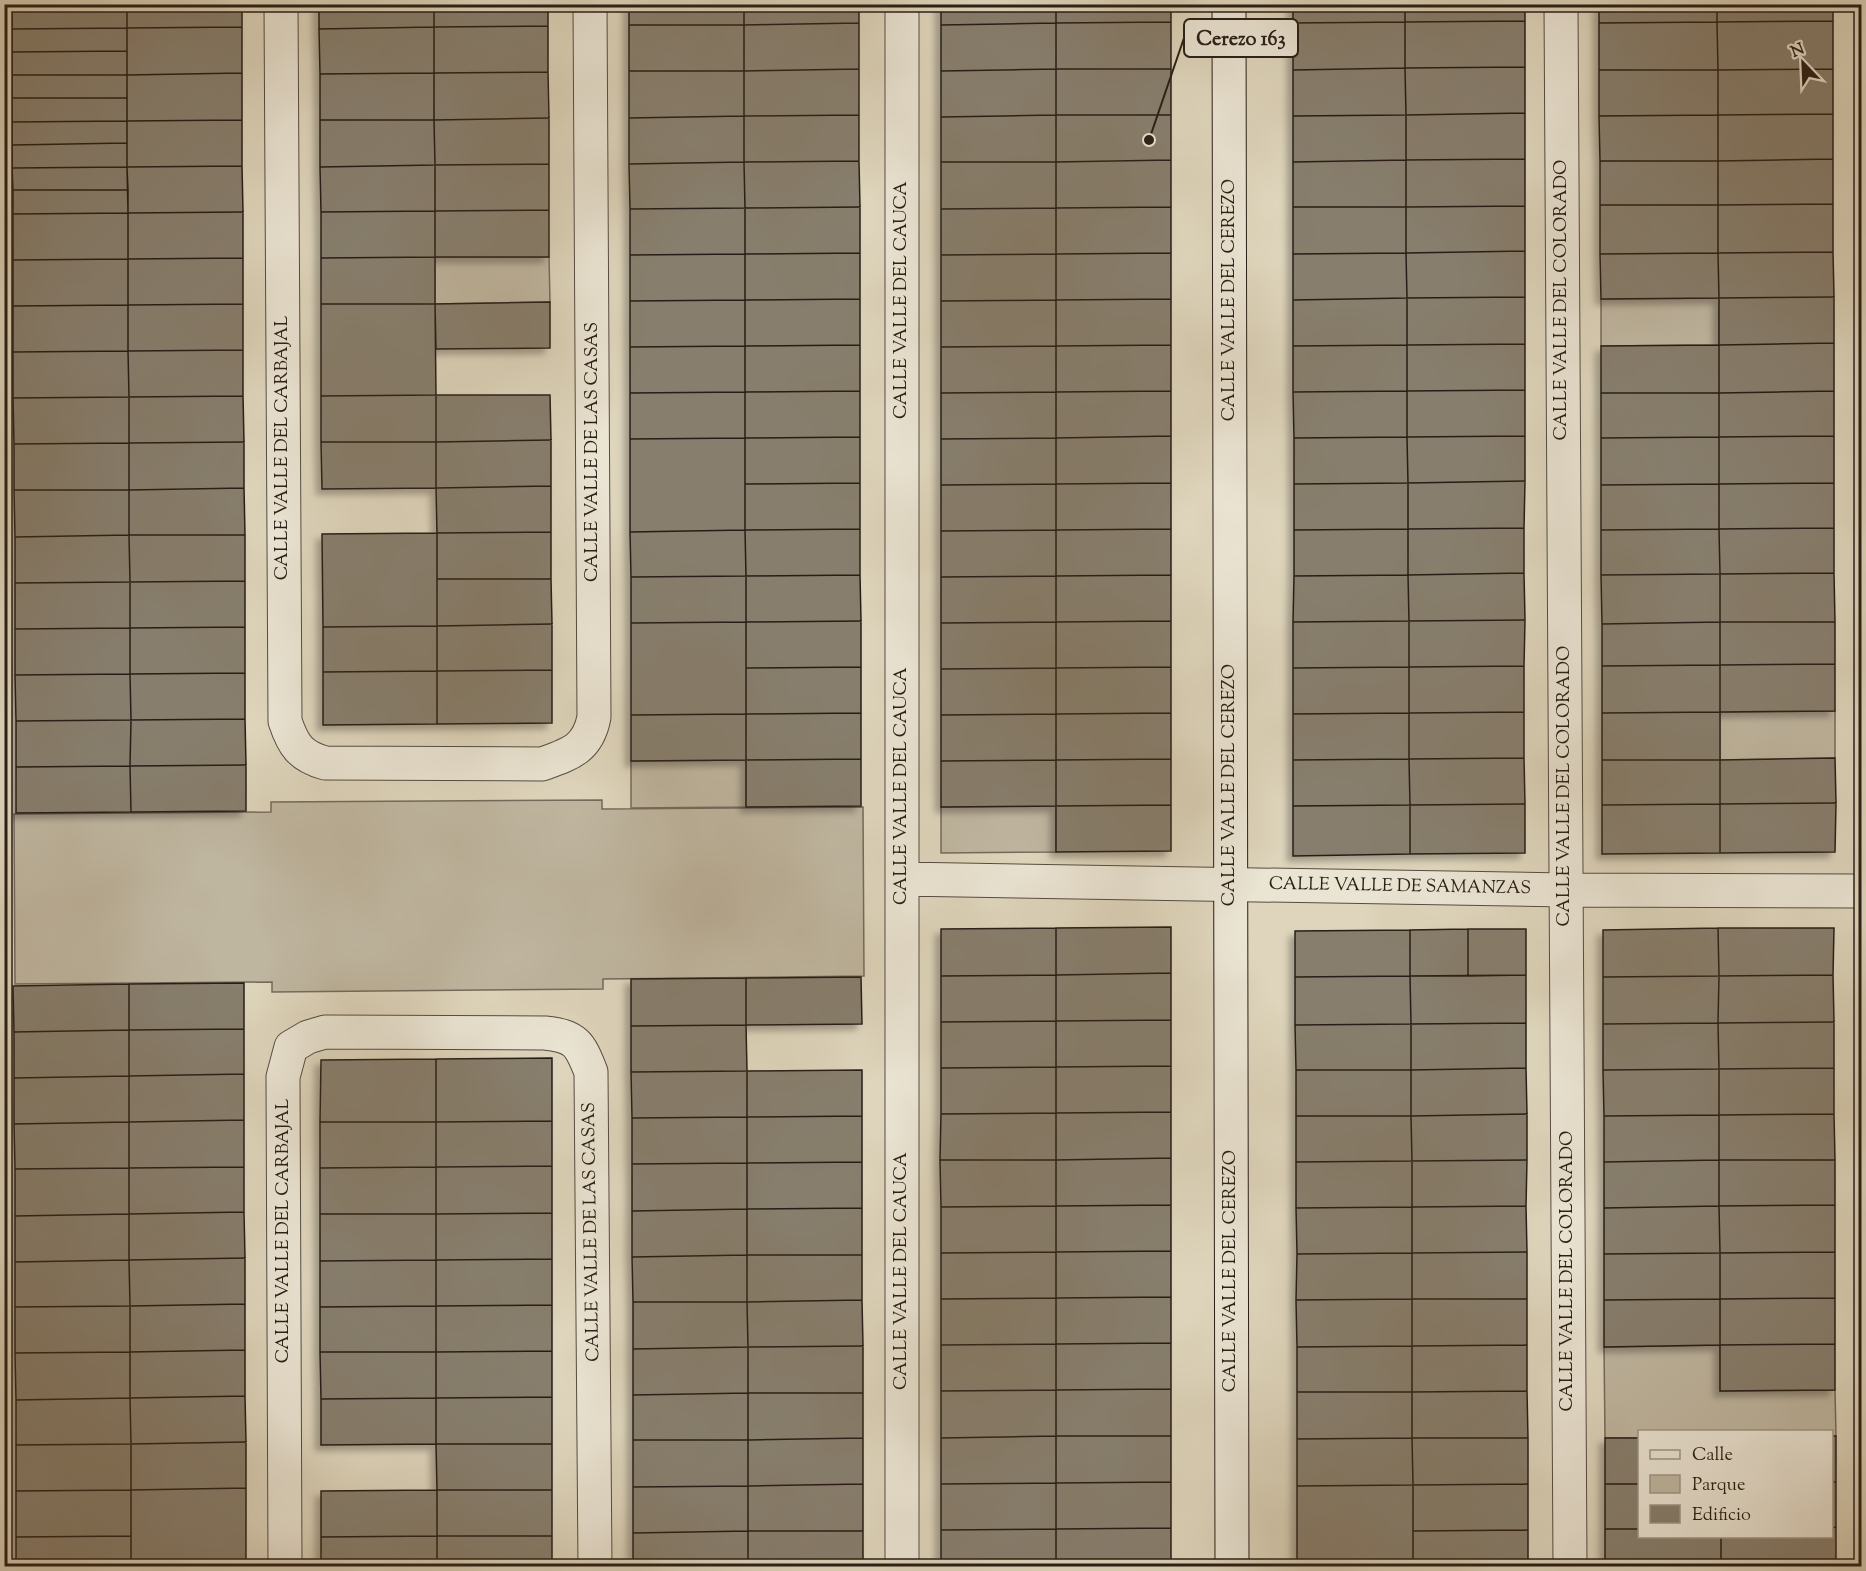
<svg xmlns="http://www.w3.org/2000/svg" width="1866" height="1571" viewBox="0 0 1866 1571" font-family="'Sorts Mill Goudy',serif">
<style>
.green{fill:#bfb6a0;stroke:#746a5c;stroke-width:1.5}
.building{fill:#877e6d;stroke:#291f17;stroke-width:1.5;filter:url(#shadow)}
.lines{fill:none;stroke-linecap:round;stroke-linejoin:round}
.street-casing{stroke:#564c40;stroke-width:35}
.secondary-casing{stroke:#291f17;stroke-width:35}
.street{stroke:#eae4d3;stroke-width:33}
.secondary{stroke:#eae4d3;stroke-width:33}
.labels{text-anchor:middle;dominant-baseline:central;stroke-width:4.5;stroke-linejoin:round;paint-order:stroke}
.street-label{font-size:18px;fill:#291f17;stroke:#eae4d3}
.leader{fill:none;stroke:#291f17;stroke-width:2}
.callout-dot{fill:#291f17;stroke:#eae4d3;stroke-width:2}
.callout{fill:#eae4d3;stroke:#291f17;stroke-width:2}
.callout-label{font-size:20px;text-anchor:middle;font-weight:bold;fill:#291f17}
</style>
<defs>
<filter id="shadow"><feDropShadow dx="-5.5" dy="5.5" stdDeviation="3" flood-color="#0004"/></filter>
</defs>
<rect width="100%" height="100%" fill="#ded5bc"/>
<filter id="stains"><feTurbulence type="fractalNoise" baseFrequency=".00333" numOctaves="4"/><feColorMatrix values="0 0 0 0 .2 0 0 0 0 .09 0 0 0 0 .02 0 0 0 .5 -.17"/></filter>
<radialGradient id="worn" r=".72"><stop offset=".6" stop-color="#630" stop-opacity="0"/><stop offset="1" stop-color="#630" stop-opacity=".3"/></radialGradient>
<path class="green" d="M435,257H549L550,302L435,304Z
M1719,298V345L1601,346V299Z
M1835,711V758L1720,760V712Z
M746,760V807L631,808V761Z
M602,800V809L863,807L864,976L603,979V989L272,992V982L15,984L14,814L271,812V802Z
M1056,806V852L941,853V807Z
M1720,1345V1391L1835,1390L1836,1436H1832V1432H1640L1639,1438H1605L1604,1347Z"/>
<path class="building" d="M12,4H127V28L12,29Z
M127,4H242V27L127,28Z
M319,4H434V27L319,29Z
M434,4H548V26L434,27Z
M629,4H744V25H629Z
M744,4H859V23L744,25Z
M941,4H1056V23L941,25Z
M1056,4H1171V22L1056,23Z
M1293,4H1405V22L1293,23Z
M1405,4H1525V21L1405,22Z
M1599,4H1717V22L1599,23Z
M1717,4H1833V21L1717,22Z
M1525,21V67L1405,68V22Z
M1833,21V69L1718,70L1717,22Z
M1171,22V69H1056V23Z
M1405,22V68L1293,70V23Z
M1717,22L1718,70H1599V23Z
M859,23V69L744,71V25Z
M1056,23V69L941,71V25Z
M629,25H744V71H629Z
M548,26V72L434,73V27Z
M242,27V73L127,75V28Z
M434,27V73L320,74L319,29Z
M127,28V51L12,52V29Z
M127,51V75H12V52Z
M1525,67V113L1406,115L1405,68Z
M1405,68L1406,115L1293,116V70Z
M859,69V115L744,116V71Z
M1056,69H1171V115H1056Z
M1056,69V115L941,117V71Z
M1833,69V114L1718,115V70Z
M1599,70H1718V115L1599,116Z
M629,71H744V116L629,118Z
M548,72L549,118L434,120V73Z
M242,73V120L127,121V75Z
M434,73V120H320V74Z
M12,75H127V98H12Z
M12,98H127V121L12,122Z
M1525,113V159L1406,160V115Z
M1833,114V159L1718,161V115Z
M859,115V161L744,162V116Z
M1056,115H1171V160L1056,162Z
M1056,115V162H941V117Z
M1406,115V160L1293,162V116Z
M1718,115V161H1600L1599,116Z
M744,116V162L629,164V118Z
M549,118V164L435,165L434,120Z
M242,120V166L127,167V121Z
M320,120H434L435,165L320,167Z
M127,121V143L12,145V122Z
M127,143V167L12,168V145Z
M1525,159V206L1406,207V160Z
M1833,159V204L1718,205V161Z
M1171,160V207L1056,208V162Z
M1406,160V207H1293V162Z
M859,161L860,207L745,208L744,162Z
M1600,161H1718V205H1600Z
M744,162L745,208L630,209L629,164Z
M941,162H1056V208L941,209Z
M549,164V210L435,211V165Z
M435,165V211L321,212L320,167Z
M242,166L243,212L128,213L127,167Z
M127,167L128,190H13L12,168Z
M13,190H128V213L13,214Z
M1833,204V252L1718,253V205Z
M1600,205H1718V253L1600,254Z
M1525,206V251L1406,253V207Z
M860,207V253L745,254V208Z
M1171,207V253L1056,254V208Z
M1293,207H1406V253L1293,254Z
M745,208V254L630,255V209Z
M1056,208V254L941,255V209Z
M549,210V257H435V211Z
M435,211V257L321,258V212Z
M243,212V258L128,259V213Z
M128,213V259L13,260V214Z
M1525,251V297L1407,298L1406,253Z
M1833,252L1834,297L1719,298L1718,253Z
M860,253V299L745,300V254Z
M1171,253V299L1056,300V254Z
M1406,253L1407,298L1293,300V254Z
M1718,253L1719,298L1601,299L1600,254Z
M745,254V300L630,301V255Z
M1056,254V300L941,301V255Z
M435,257V304H321V258Z
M243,258V304L128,305V259Z
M128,259V305L13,306V260Z
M1525,297V344L1407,345V298Z
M1834,297V343L1719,345V298Z
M1407,298V345L1293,346V300Z
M860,299V345L745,346V300Z
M1171,299V345L1056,346V300Z
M745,300V346L630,347V301Z
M1056,300V346L941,347V301Z
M550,302V348L436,349L435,304Z
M243,304V350L128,351V305Z
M321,304H435L436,395L321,396Z
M128,305V351L13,352V306Z
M1834,343V391L1719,393V345Z
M1525,344V390L1407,391V345Z
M860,345V391L745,392V346Z
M1171,345V391L1056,392V346Z
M1407,345V391L1293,392V346Z
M1719,345V393H1601V346Z
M745,346V392L630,393V347Z
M1056,346V392L941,393V347Z
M243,350V396L129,397L128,351Z
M128,351L129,397L13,398V352Z
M1525,390V436L1407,437V391Z
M860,391V437L745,438V392Z
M1171,391V436L1056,438V392Z
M1407,391V437L1294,438L1293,392Z
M1834,391V436L1719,437V393Z
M745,392V438L630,439V393Z
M1056,392V438L941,439V393Z
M1601,393H1719V437L1601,438Z
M436,395H550L551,440L436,442Z
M436,395V442H321V396Z
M243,396L244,442L129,443V397Z
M129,397V443L14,444L13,398Z
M1171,436V483L1056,484V438Z
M1525,436V481L1408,483L1407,437Z
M1834,436V483L1719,484V437Z
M860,437V483L745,484V438Z
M1407,437L1408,483L1294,484V438Z
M1719,437V484L1601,485V438Z
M745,438V530L630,532V439Z
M1056,438V484L941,485V439Z
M551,440V486L436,488V442Z
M244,442V488L129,490V443Z
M321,442H436V488L322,489Z
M129,443V490H14V444Z
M1525,481L1524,528L1408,529V483Z
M860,483V529L745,530V484Z
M1171,483V529L1056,530V484Z
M1408,483V529L1294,530V484Z
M1834,483V528L1719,529V484Z
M1056,484V530L941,531V485Z
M1719,484V529L1601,530V485Z
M551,486V532L437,533L436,488Z
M244,488L245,535H129V490Z
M14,490H129V535L15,537Z
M1524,528V573L1408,575V529Z
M1834,528V573L1720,574L1719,529Z
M860,529V575L746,576L745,530Z
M1171,529V575L1056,576V530Z
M1408,529V575L1294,576V530Z
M1719,529L1720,574L1601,575V530Z
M745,530L746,576L631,577L630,532Z
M1056,530V576L941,577V531Z
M551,532V579H437V533Z
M437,533V626L323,627L322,534Z
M129,535H245V581L130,582Z
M129,535L130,582L15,583V537Z
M1524,573L1525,620L1409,621L1408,575Z
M1834,573L1835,622H1720V574Z
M1720,574V622L1602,624L1601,575Z
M860,575L861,621L746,622V576Z
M1171,575V621L1056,622V576Z
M1408,575L1409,621L1293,622L1294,576Z
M746,576V622L631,623V577Z
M1056,576V622L941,623V577Z
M437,579H551L552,624L437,626Z
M245,581V627L130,628V582Z
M130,582V628L15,629V583Z
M1525,620L1524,666L1409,667V621Z
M861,621V667L746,668V622Z
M1171,621V667L1056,668V622Z
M1409,621V667L1293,668V622Z
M746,622V714L631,715V623Z
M1056,622V668L941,669V623Z
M1720,622V665L1602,666V624Z
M1720,622H1835V664L1720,665Z
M552,624V670L437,671V626Z
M437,626V671L323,672V627Z
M245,627V673L130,674V628Z
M130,628V674L15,675V629Z
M1835,664V711L1720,712V665Z
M1720,665V712L1602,713V666Z
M1524,666V712L1409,713V667Z
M861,667V713L746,714V668Z
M1171,667V713L1056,714V668Z
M1409,667V713L1293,714V668Z
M1056,668V714L941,715V669Z
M552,670V723L437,724V671Z
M437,671V724L323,725V672Z
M245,673V719L131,720L130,674Z
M130,674L131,720L16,721L15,675Z
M1524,712V758L1409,759V713Z
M1720,712V760H1602V713Z
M861,713V759L746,760V714Z
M1171,713V759L1056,760V714Z
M1409,713V759L1293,760V714Z
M746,714V760L631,761V715Z
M1056,714V760L941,761V715Z
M245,719L246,765L130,766L131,720Z
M131,720L130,766L16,767V721Z
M1524,758L1525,804L1410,805L1409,759Z
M1835,758L1836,803L1720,804V760Z
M861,759V806L746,807V760Z
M1171,759V805L1056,806V760Z
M1409,759L1410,805L1293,806V760Z
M1056,760V806L941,807V761Z
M1602,760H1720V804L1602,805Z
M246,765V811L131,812L130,766Z
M130,766L131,812L16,813V767Z
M1836,803L1835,852L1720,853V804Z
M1525,804V853L1410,854V805Z
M1720,804V853L1602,854V805Z
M1171,805V851L1056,852V806Z
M1410,805V854L1293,856V806Z
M1171,927V973L1056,975V928Z
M1056,928V975L941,976V929Z
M1718,928H1834L1833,975L1719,976Z
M1718,928L1719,976L1603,977V930Z
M1468,929V976H1410V930Z
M1468,929H1526V975L1468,976Z
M1410,930V976L1295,977V931Z
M1171,973V1020L1056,1021V975Z
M1056,975V1021L941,1022V976Z
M1526,975V1023L1411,1024L1410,976Z
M1833,975L1834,1022L1718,1023L1719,976Z
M1410,976L1411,1024L1295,1025V977Z
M1719,976L1718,1023L1603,1024V977Z
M861,977L862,1024L746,1025V978Z
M746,978V1025L631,1026V979Z
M244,983V1029L129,1030V984Z
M129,984V1030L14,1032L13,986Z
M1171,1020V1066L1056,1067V1021Z
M1056,1021V1067L941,1068V1022Z
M1834,1022V1068L1719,1069L1718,1023Z
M1526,1023V1068L1411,1070V1024Z
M1718,1023L1719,1069L1603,1070V1024Z
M1411,1024V1070H1296L1295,1025Z
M746,1025L747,1071L631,1072V1026Z
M244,1029V1074L129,1076V1030Z
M129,1030V1076L14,1078V1032Z
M552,1058V1121L436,1122V1059Z
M436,1059V1122H320L321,1060Z
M1171,1066V1112L1056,1113V1067Z
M1056,1067V1113L941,1114V1068Z
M1526,1068L1527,1114L1411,1116V1070Z
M1834,1068V1114L1719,1115V1069Z
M1719,1069V1115L1604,1116L1603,1070Z
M862,1070V1116L747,1117V1071Z
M1296,1070H1411V1116H1296Z
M747,1071V1117L632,1118L631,1072Z
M244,1074V1120L129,1122V1076Z
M129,1076V1122L14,1124V1078Z
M1171,1112V1158L1056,1160V1113Z
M1056,1113V1160H940L941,1114Z
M1527,1114V1160L1412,1161L1411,1116Z
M1834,1114L1835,1160H1719V1115Z
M1719,1115V1160L1604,1162V1116Z
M862,1116V1162L747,1163V1117Z
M1296,1116H1411L1412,1161L1296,1162Z
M747,1117V1163L632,1164V1118Z
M244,1120V1167L129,1168V1122Z
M552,1121V1166L436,1167V1122Z
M129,1122V1168L15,1169L14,1124Z
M320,1122H436V1167L320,1168Z
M1171,1158V1205L1056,1206V1160Z
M940,1160H1056V1206L941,1207Z
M1527,1160L1526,1206L1412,1207V1161Z
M1719,1160H1835V1205L1719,1206Z
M1719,1160V1206L1604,1208V1162Z
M1412,1161V1207L1296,1208V1162Z
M862,1162V1208L747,1209V1163Z
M747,1163V1209L632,1211V1164Z
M552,1166V1213L436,1214V1167Z
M244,1167V1212L129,1214V1168Z
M436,1167V1214H320V1168Z
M129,1168V1214L15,1216V1169Z
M1171,1205V1251L1056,1252V1206Z
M1835,1205V1252L1720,1253L1719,1206Z
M1056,1206V1252L941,1253V1207Z
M1526,1206L1527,1252L1412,1253V1207Z
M1719,1206L1720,1253L1604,1254V1208Z
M1412,1207V1253L1297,1254L1296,1208Z
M862,1208V1255H747V1209Z
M747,1209V1255L632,1257V1211Z
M244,1212L245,1258L129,1260V1214Z
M552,1213V1259L436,1260V1214Z
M129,1214V1260L15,1262V1216Z
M320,1214H436V1260L320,1261Z
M1171,1251V1297L1056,1298V1252Z
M1056,1252V1298L941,1299V1253Z
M1527,1252V1299H1412V1253Z
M1835,1252V1298L1720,1299V1253Z
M1412,1253V1299L1296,1300L1297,1254Z
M1720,1253V1299L1604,1300V1254Z
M747,1255H862V1300L747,1302Z
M747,1255V1302H633L632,1257Z
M245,1258V1304L130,1306L129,1260Z
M552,1259V1305L436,1306V1260Z
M129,1260L130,1306L15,1307V1262Z
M436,1260V1306L320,1307V1261Z
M1171,1297V1343L1056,1344V1298Z
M1056,1298V1344L941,1345V1299Z
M1835,1298V1344L1720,1345V1299Z
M1412,1299H1527V1345L1412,1346Z
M1412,1299V1346L1297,1347L1296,1300Z
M1720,1299V1345L1604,1347V1300Z
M862,1300L863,1346L748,1347L747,1302Z
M633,1302H747L748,1347L633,1349Z
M245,1304V1350L130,1352V1306Z
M552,1305V1351L436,1352V1306Z
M130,1306V1352L15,1353V1307Z
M436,1306V1352H320V1307Z
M1171,1343V1389L1056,1390V1344Z
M1056,1344V1390L941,1391V1345Z
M1835,1344V1390L1720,1391V1345Z
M1527,1345V1391L1412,1392V1346Z
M863,1346V1393H748V1347Z
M1412,1346V1392H1297V1347Z
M748,1347V1393L633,1395V1349Z
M245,1350V1396L130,1398V1352Z
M552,1351V1397L436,1398V1352Z
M130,1352V1398L16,1400L15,1353Z
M320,1352H436V1398L321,1399Z
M1171,1389V1436H1056V1390Z
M1056,1390V1436L941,1438V1391Z
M1527,1391L1528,1438H1412V1392Z
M1297,1392H1412V1438L1297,1439Z
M748,1393H863V1438L748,1440Z
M748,1393V1440H633V1395Z
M245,1396L246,1442L131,1444L130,1398Z
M552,1397V1444H436V1398Z
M130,1398L131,1444L16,1445V1400Z
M436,1398V1444L321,1445V1399Z
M1056,1436H1171V1482L1056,1483Z
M1056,1436V1483L941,1484V1438Z
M1832,1436H1836V1482H1832Z
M863,1438V1484L748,1486V1440Z
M1412,1438H1528V1484L1413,1485Z
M1412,1438L1413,1485L1297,1486V1439Z
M1605,1438H1640V1484H1605Z
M633,1440H748V1486L633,1487Z
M246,1442V1488L131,1490V1444Z
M131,1444V1490L16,1491V1445Z
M436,1444H552V1490H437Z
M1171,1482V1528L1056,1529V1483Z
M1832,1482H1836V1527L1832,1528Z
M1056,1483V1529L941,1530V1484Z
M863,1484V1531H748V1486Z
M1528,1484V1530L1413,1531V1485Z
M1605,1484H1640V1529H1605Z
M1413,1485V1566H1297V1486Z
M748,1486V1531L633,1533V1487Z
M246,1488V1566H131V1490Z
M131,1490V1536L16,1537V1491Z
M437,1490H552V1536H437Z
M437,1490V1536L321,1537V1491Z
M1836,1527V1566H1721V1536H1832V1528Z
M1171,1528V1566H1056V1529Z
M1056,1529V1566H941V1530Z
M1605,1529H1640V1536H1721V1566H1605Z
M1528,1530V1566H1413V1531Z
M748,1531H863V1566H748Z
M748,1531V1566H633V1533Z
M131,1536V1566H16V1537Z
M437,1536H552V1566H437Z
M437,1536V1566H321V1537Z"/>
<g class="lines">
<g class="street-casing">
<path id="street" d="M281,4L285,721C293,745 300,756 325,763L542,764C570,754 588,749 594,717L590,4
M902,4V1566
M1561,4L1570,1566
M902,879L1566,890L1862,891
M285,1566L283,1077L291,1047L308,1037L325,1032L545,1033C576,1036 580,1044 591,1072L595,1566"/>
</g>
<g class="secondary-casing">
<path id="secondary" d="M1229,4L1232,1566"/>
</g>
<use href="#street" class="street"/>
<use href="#secondary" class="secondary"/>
</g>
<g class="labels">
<g class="street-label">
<text transform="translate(902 300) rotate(-90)">CALLE VALLE DEL CAUCA</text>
<text transform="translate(1230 300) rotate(-90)">CALLE VALLE DEL CEREZO</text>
<text transform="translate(1562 300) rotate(-90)">CALLE VALLE DEL COLORADO</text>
<text transform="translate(283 448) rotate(-90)">CALLE VALLE DEL CARBAJAL</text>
<text transform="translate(593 452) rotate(-90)">CALLE VALLE DE LAS CASAS</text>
<text transform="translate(1230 785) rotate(-90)">CALLE VALLE DEL CEREZO</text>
<text transform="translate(902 786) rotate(-90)">CALLE VALLE DEL CAUCA</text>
<text transform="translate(1565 786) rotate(-90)">CALLE VALLE DEL COLORADO</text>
<text transform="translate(1400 887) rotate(1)">CALLE VALLE DE SAMANZAS</text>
<text transform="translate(284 1231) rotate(-90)">CALLE VALLE DEL CARBAJAL</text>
<text transform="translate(592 1232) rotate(-91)">CALLE VALLE DE LAS CASAS</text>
<text transform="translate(902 1271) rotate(-90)">CALLE VALLE DEL CAUCA</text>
<text transform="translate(1231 1271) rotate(-90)">CALLE VALLE DEL CEREZO</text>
<text transform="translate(1568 1271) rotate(-90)">CALLE VALLE DEL COLORADO</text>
</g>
</g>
<path class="leader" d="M1149 140L1184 38"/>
<circle class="callout-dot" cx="1149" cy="140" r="6"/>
<rect class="callout" x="1184" y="19" width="114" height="38" rx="6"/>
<g class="callout-label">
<text x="1241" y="45">Cerezo 163</text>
</g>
<rect width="1866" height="1571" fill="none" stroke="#ded5bc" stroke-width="24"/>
<rect x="6" y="6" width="1854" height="1559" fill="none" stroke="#291f17" stroke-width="3"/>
<rect x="12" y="12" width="1842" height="1547" fill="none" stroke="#291f17" stroke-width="1.5"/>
<rect x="1638" y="1430" width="195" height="108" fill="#eae4d3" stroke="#9d9588" stroke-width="1.5"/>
<rect x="1650" y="1450" width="30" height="9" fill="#eae4d3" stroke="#9d9588" stroke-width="1.5"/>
<text x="1692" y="1460" font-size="18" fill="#291f17">Calle</text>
<rect x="1650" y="1475" width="30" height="18" fill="#bfb6a0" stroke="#9d9588" stroke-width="1.5"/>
<text x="1692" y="1490" font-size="18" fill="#291f17">Parque</text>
<rect x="1650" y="1505" width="30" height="18" fill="#877e6d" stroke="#9d9588" stroke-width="1.5"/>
<text x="1692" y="1520" font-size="18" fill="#291f17">Edificio</text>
<g transform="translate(1803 63) rotate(337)" stroke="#eae4d3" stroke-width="4.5" paint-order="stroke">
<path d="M0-4.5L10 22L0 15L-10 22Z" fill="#291f17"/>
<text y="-9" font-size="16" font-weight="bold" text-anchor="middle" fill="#291f17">N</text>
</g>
<rect width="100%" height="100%" filter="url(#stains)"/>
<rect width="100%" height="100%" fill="url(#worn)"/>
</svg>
